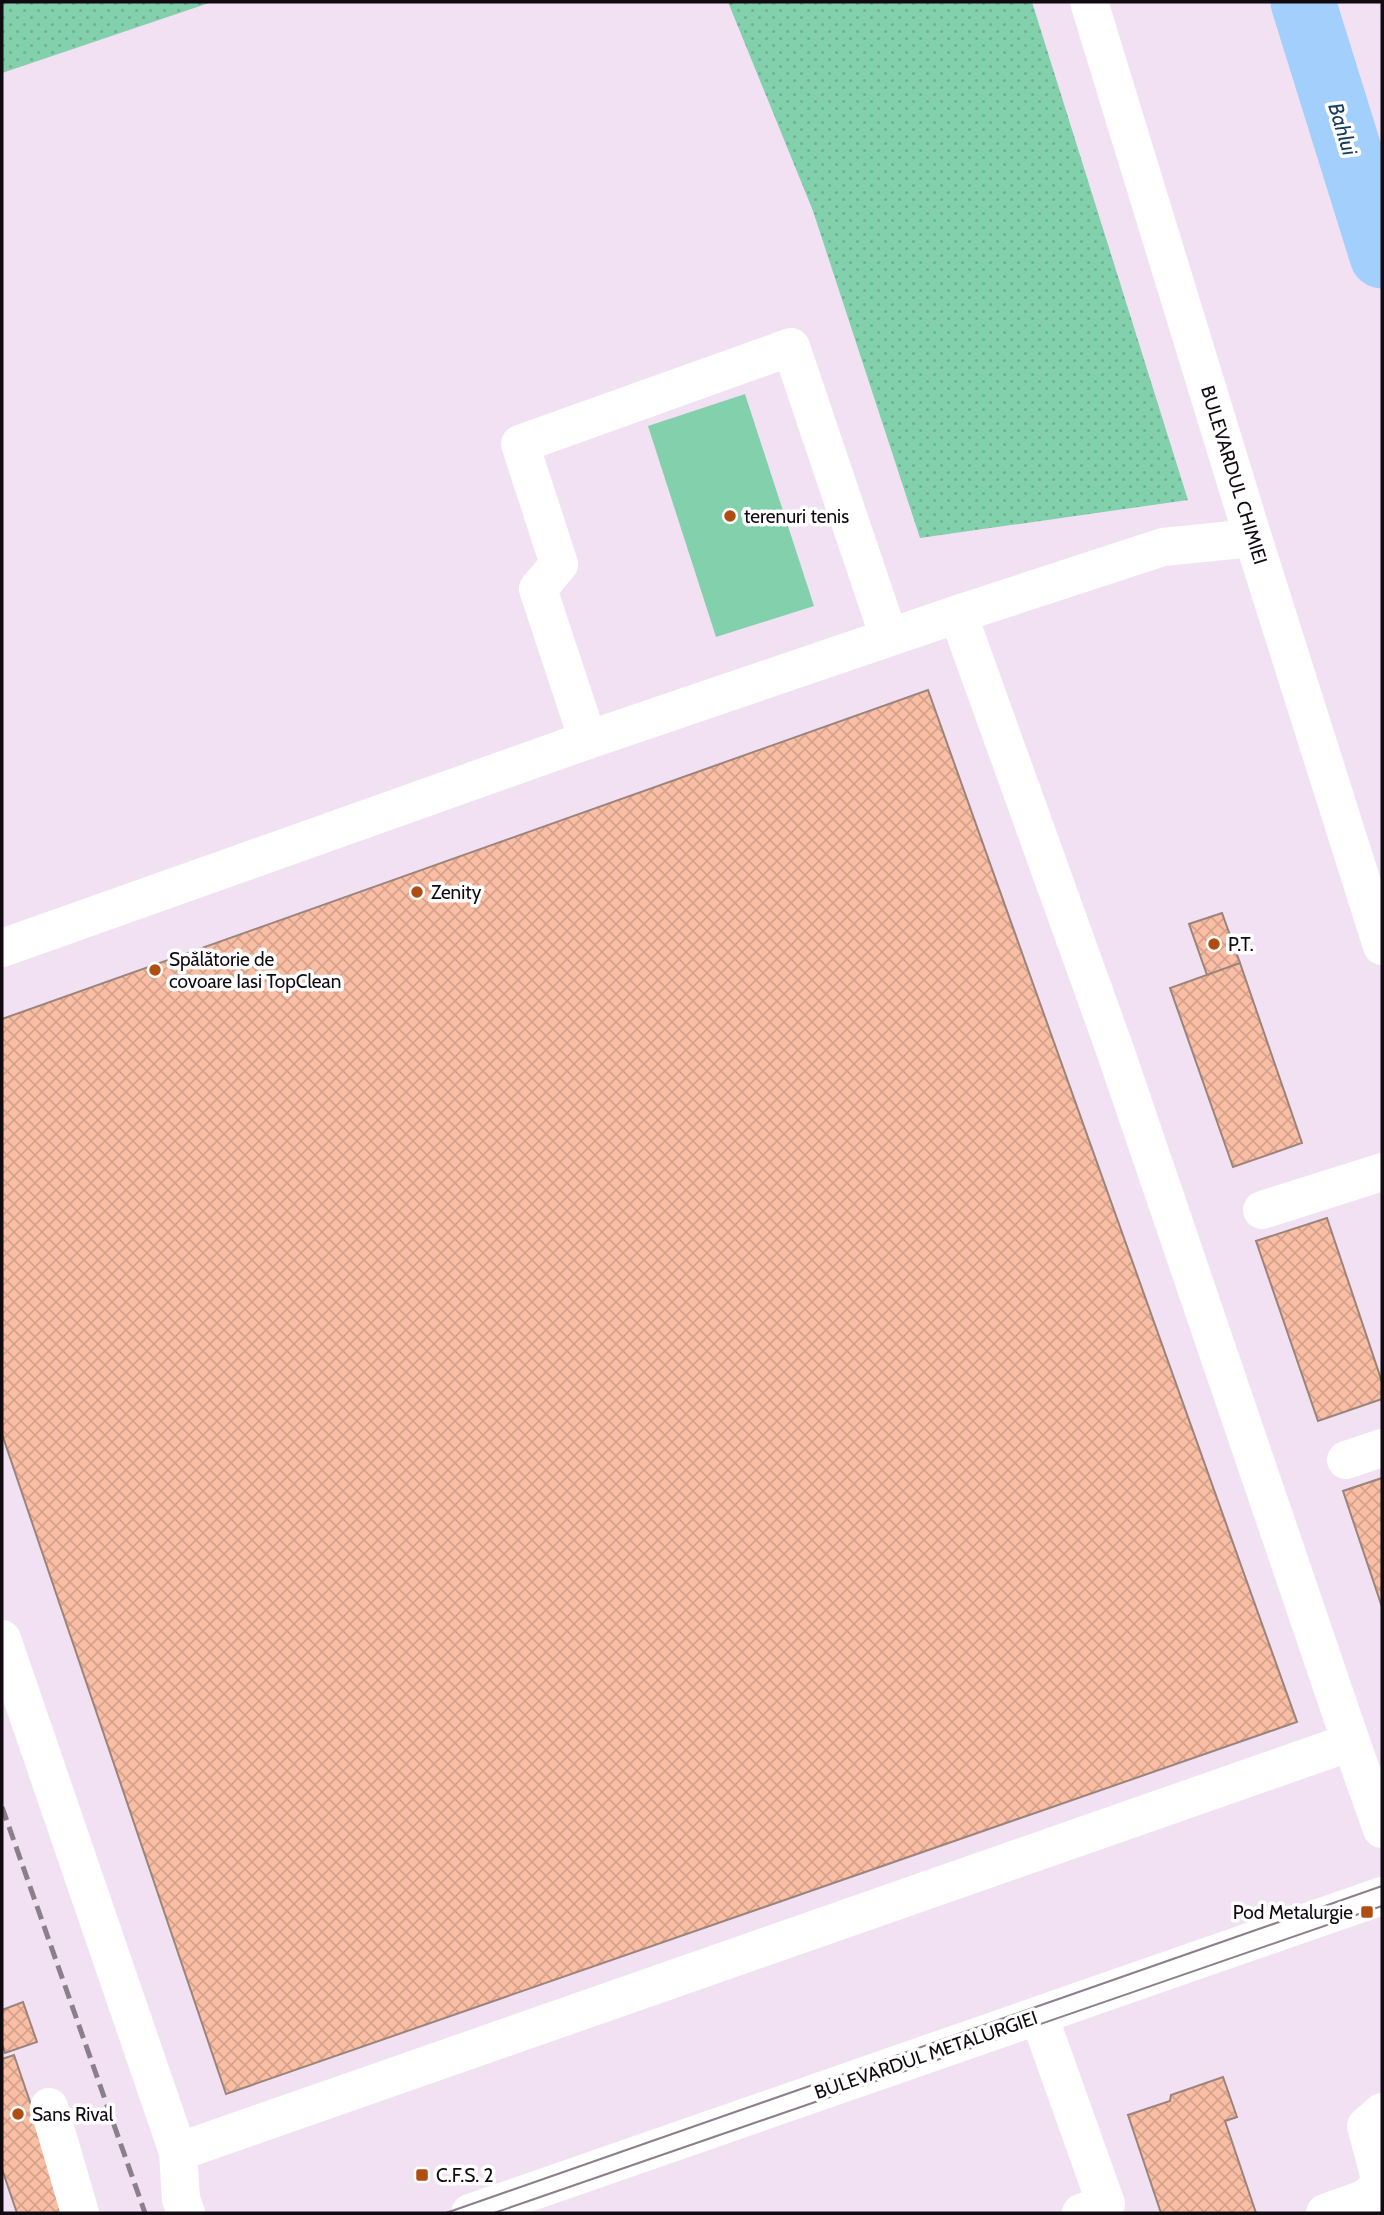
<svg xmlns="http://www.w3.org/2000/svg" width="1384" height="2215" viewBox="0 0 1384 2215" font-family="Cabin,sans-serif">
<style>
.grass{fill:url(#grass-dots)}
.park{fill:#83d1ac}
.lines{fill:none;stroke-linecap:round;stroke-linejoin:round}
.river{stroke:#a2cffb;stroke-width:65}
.building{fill:url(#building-cross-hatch);stroke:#9a847b;stroke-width:2}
.minor{stroke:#fff;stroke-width:38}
.major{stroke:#fff;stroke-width:38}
.tram{stroke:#8b7f8c;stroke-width:2}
.rail{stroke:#8b7f8c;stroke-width:5;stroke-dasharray:14 7;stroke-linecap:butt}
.poi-dot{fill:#b04e12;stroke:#fff;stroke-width:2.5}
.labels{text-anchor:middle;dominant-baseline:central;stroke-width:7;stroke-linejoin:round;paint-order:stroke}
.street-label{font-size:19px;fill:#110b11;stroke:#fff}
.poi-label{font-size:19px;fill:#110b11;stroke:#fff;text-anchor:start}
.water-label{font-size:21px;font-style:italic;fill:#143d60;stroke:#fff}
</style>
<defs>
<pattern id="grass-dots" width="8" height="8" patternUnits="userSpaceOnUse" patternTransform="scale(1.75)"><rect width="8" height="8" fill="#83d1ac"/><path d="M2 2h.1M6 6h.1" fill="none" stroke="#70b293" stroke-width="1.8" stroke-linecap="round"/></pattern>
<pattern id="building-cross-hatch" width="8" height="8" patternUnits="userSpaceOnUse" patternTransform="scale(1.75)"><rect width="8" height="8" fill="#fabea4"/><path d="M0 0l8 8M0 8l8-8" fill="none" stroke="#d5a28c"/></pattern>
</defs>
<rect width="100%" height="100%" fill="#f2e1f3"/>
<path class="grass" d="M2,2H212L2,73Z
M728,2H1032L1188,500L920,538L813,211Z"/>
<path class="park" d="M745,394L814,606L716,637L648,426Z"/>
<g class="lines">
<path class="river" d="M1303,2L1382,256"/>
</g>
<path class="building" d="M928,690L1297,1722L226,2094L2,1434V1019Z
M1222,913L1240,963L1207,975L1189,924Z
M1240,963L1302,1143L1233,1167L1170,988Z
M1327,1218L1382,1382V1399L1318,1421L1256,1241Z
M1382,1478V1607L1343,1491Z
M23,2002L37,2042L5,2053L2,2044V2010Z
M14,2055L68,2213H17L2,2169V2059Z
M1223,2077L1237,2117L1225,2121L1256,2213H1161L1128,2115L1170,2101L1171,2095Z"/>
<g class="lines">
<path class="minor" d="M588,740L538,589L559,564L520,444L791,347L889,637
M2,948L588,740L958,614L1163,547L1253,538
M1262,1210L1382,1172
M1346,1460L1382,1448
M2,1639L178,2152L181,2199L186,2213
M1351,1742L1382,1829
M1039,2016L1106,2204L1081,2213
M49,2107L80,2213
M178,2152L1351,1742L1115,1050L958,614
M1325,2213L1367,2198L1381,2182L1366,2126L1382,2112"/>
<path class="major" d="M1089,2L1253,538L1382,946
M470,2213L1382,1896"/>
<path class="tram" d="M446,2213L1382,1886
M494,2213L1382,1906"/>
<path class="rail" d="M2,1807L145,2213"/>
</g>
<g class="poi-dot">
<circle cx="730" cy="516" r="7"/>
<circle cx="417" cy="892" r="7"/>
<circle cx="1214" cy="944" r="7"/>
<circle cx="155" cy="970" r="7"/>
<rect x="1360" y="1905" width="14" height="14" rx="3.5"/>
<circle cx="18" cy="2114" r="7"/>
<rect x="415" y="2168" width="14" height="14" rx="3.5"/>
</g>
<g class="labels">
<g class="street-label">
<text transform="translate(1234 475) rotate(73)">BULEVARDUL CHIMIEI</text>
<text transform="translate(926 2055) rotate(-19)">BULEVARDUL METALURGIEI</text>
</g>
<g class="poi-label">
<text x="744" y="516">terenuri tenis</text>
<text x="431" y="892">Zenity</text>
<text x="1228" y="944">P.T.</text>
<text x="169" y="959">Spălătorie de<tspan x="169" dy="22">covoare Iasi TopClean</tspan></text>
<text x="1353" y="1912" text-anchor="end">Pod Metalurgie</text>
<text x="32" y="2114">Sans Rival</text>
<text x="436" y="2175">C.F.S. 2</text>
</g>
<g class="water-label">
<text transform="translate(1343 129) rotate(73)">Bahlui</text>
</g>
</g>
<rect width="1384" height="2215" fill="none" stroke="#110b11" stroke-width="7"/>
</svg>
